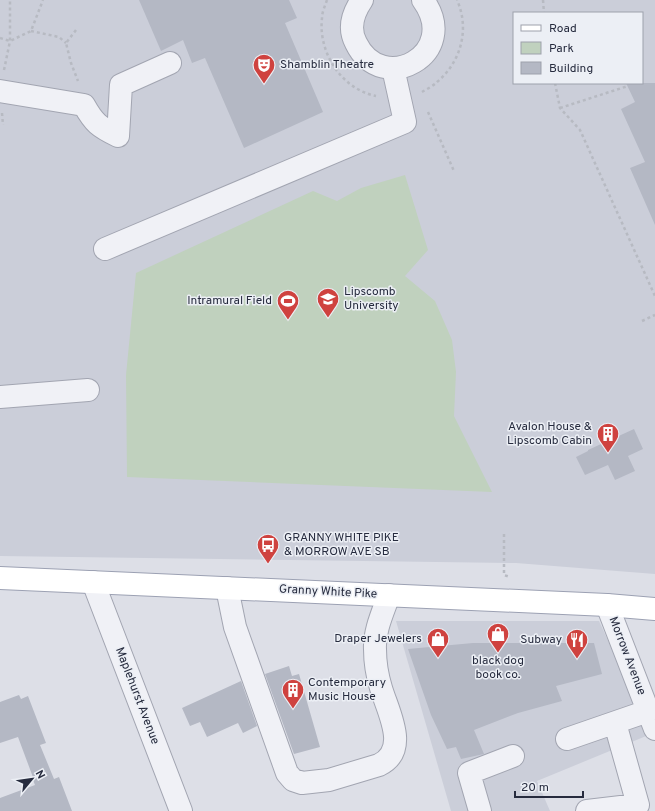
<svg xmlns="http://www.w3.org/2000/svg" width="655" height="811" viewBox="0 0 655 811" font-family="Overpass,sans-serif">
<style>
.built{fill:#cbced9;fill-rule:evenodd}
.green{fill:#c0d1be}
.building{fill:#b4b8c4}
.lines{fill:none;stroke-linecap:round;stroke-linejoin:round}
.minor-casing{stroke:#a2a5b1;stroke-width:24}
.major-casing{stroke:#9ca1b3;stroke-width:24}
.path{stroke:#b7bac2;stroke-width:2.5;stroke-dasharray:3 3;stroke-linecap:butt}
.minor{stroke:#f0f1f6;stroke-width:22}
.major{stroke:#fff;stroke-width:22}
.labels{text-anchor:middle;dominant-baseline:central;stroke-width:3;stroke-linejoin:round;paint-order:stroke}
.poi-label{font-size:12px;fill:#262b3e;stroke:#eceff5;text-anchor:start}
.street-label{font-size:12px;fill:#262b3e;stroke:#eceff5}
</style>
<rect width="100%" height="100%" fill="#dddfe7"/>
<path class="built" d="M0,0H655V574L516,563L0,556ZM514,13H642V83H514Z
M396,621H599L651,734L537,781L550,811H451Z"/>
<path class="green" d="M405,175L428,250L405,276L435,301L452,340L456,372L454,416L492,492L127,477L126,375L136,273L313,191L337,201L361,188Z"/>
<path class="building" d="M139,0H289L297,18L285,23L323,112L244,148L205,58L192,63L183,40L161,51Z
M626,83H655V225L630,168L645,162L621,109L635,102Z
M634,429L643,449L628,456L635,471L615,480L608,465L585,475L576,457L588,451V450Z
M473,643H594L602,674L556,686L562,701L518,713L474,730L484,754L461,759L456,747L447,749L431,715L408,649Z
M289,666L292,676L299,674L320,747L294,754L265,674Z
M241,681L257,726L243,733L238,723L207,737L200,722L190,726L182,708Z
M19,695L21,699L28,696L46,743L40,745L54,779L59,777L72,811H0V798L35,785L33,780H34L18,737L0,743V702Z"/>
<g class="lines">
<g class="minor-casing">
<path id="minor" d="M362,0C353,13 348,28 356,43C382,97 462,54 423,0
M0,91L84,105C94,123 99,127 118,136L121,85L170,63
M105,249L405,122L393,68
M0,397L88,390
M93,582L181,811
M227,588L235,627L287,773L293,780L302,783L329,780L379,765C410,750 388,712 381,688C377,675 375,662 375,649C374,631 383,612 389,595
M607,605L655,729
M567,739L648,711
M480,811L469,773L513,756
M587,811L638,805L615,723"/>
</g>
<g class="major-casing">
<path id="major" d="M0,578L607,605L655,609"/>
</g>
<path class="path" d="M327,0C325,6 322,12 322,18C318,52 341,89 376,96
M543,0L544,13
M76,30L66,43L71,63L78,81
M31,31L59,37L66,43
M0,38L10,41L31,31L43,0
M4,70L10,41V0
M555,83L560,108L580,130L655,296
M422,92C427,89 433,86 437,82C461,62 470,29 457,0
M560,108L628,86
M428,112L454,171
M2,113L3,125
M642,321L655,315
M504,534V575L510,577
M491,637L497,623"/>
<use href="#minor" class="minor"/>
<use href="#major" class="major"/>
</g>
<defs>
<g id="theatre-pin" transform="scale(1.15)"><path d="M0 17L-7.5 6A9.5 9.5 0 1 1 7.5 6Z" fill="#cf423f" stroke="#eceff5"/><path d="M-5-5.5Q0-4 5-5.5V0Q5 5 0 6Q-5 5-5 0ZM-3.3-2.5H-1v1.5H-3.3ZM1-2.5H3.3v1.5H1ZM-2.8 1Q0 5.5 2.8 1Z" fill="#fff"/></g>
<g id="university-pin" transform="scale(1.15)"><path d="M0 17L-7.5 6A9.5 9.5 0 1 1 7.5 6Z" fill="#cf423f" stroke="#eceff5"/><path d="M0-5L7-2L0 1L-7-2ZM-4 1L0 2.5L4 1V4Q0 6-4 4Z" fill="#fff"/></g>
<g id="stadium-pin" transform="scale(1.15)"><path d="M0 17L-7.5 6A9.5 9.5 0 1 1 7.5 6Z" fill="#cf423f" stroke="#eceff5"/><path d="M0-5a6.5 5 0 1 0 0 10a6.5 5 0 1 0 0-10ZM-3.5-1.8h7v3.6h-7Z" fill="#fff"/></g>
<g id="building-pin" transform="scale(1.15)"><path d="M0 17L-7.5 6A9.5 9.5 0 1 1 7.5 6Z" fill="#cf423f" stroke="#eceff5"/><path d="M-4-6H4V6H1V3H-1V6H-4ZM-2.5-4.3h1.7v1.8h-1.7ZM.8-4.3h1.7v1.8H.8ZM-2.5-1h1.7V.8h-1.7ZM.8-1h1.7V.8H.8Z" fill="#fff"/></g>
<g id="bus-pin" transform="scale(1.15)"><path d="M0 17L-7.5 6A9.5 9.5 0 1 1 7.5 6Z" fill="#cf423f" stroke="#eceff5"/><path d="M-5-6H5V4H4V6H2V4H-2V6H-4V4H-5ZM-3.5-4V0h7V-4ZM-3.5 1.2v1.5H-2V1.2ZM2 1.2v1.5H3.5V1.2Z" fill="#fff"/></g>
<g id="shop-pin" transform="scale(1.15)"><path d="M0 17L-7.5 6A9.5 9.5 0 1 1 7.5 6Z" fill="#cf423f" stroke="#eceff5"/><path d="M-5-2.5h2.3a2.7 3.5 0 0 1 5.4 0H5L5.5 6h-11ZM-1.5-2.5h3a1.5 2.3 0 0 0-3 0Z" fill="#fff"/></g>
<g id="restaurant-pin" transform="scale(1.15)"><path d="M0 17L-7.5 6A9.5 9.5 0 1 1 7.5 6Z" fill="#cf423f" stroke="#eceff5"/><path d="M-5-6h1v4h1v-4h1v4h1v-4h1v5L-1.5 .5V6h-2V.5L-5-1ZM5-6V6H3V1.5H1.5Q1.5-4 5-6Z" fill="#fff"/></g>
</defs>
<g fill-rule="evenodd">
<use href="#theatre-pin" x="264" y="65"/>
<use href="#university-pin" x="328" y="299"/>
<use href="#stadium-pin" x="288" y="301"/>
<use href="#building-pin" x="608" y="434"/>
<use href="#bus-pin" x="268" y="545"/>
<use href="#shop-pin" x="498" y="634"/>
<use href="#shop-pin" x="438" y="639"/>
<use href="#restaurant-pin" x="577" y="640"/>
<use href="#building-pin" x="293" y="690"/>
</g>
<g class="labels">
<g class="poi-label">
<text x="280" y="65">Shamblin Theatre</text>
<text x="344" y="292">Lipscomb<tspan x="344" dy="14">University</tspan></text>
<text x="272" y="301" text-anchor="end">Intramural Field</text>
<text x="592" y="427" text-anchor="end">Avalon House &amp;<tspan x="592" dy="14">Lipscomb Cabin</tspan></text>
<text x="284" y="538">GRANNY WHITE PIKE<tspan x="284" dy="14">&amp; MORROW AVE SB</tspan></text>
<text x="422" y="639" text-anchor="end">Draper Jewelers</text>
<text x="562" y="640" text-anchor="end">Subway</text>
<text x="498" y="661" text-anchor="middle">black dog<tspan x="498" dy="14">book co.</tspan></text>
<text x="308" y="683">Contemporary<tspan x="308" dy="14">Music House</tspan></text>
</g>
<g class="street-label">
<text transform="translate(328 592) rotate(3)">Granny White Pike</text>
<text transform="translate(627 656) rotate(69)">Morrow Avenue</text>
<text transform="translate(137 696) rotate(69)">Maplehurst Avenue</text>
</g>
</g>
<rect x="513" y="12" width="130" height="72" fill="#eceff5" stroke="#9da1ac"/>
<rect x="521" y="25" width="20" height="6" fill="#ffffff" stroke="#9da1ac"/>
<text x="549" y="32" font-size="12" fill="#262b3e">Road</text>
<rect x="521" y="42" width="20" height="12" fill="#c0d1be" stroke="#9da1ac"/>
<text x="549" y="52" font-size="12" fill="#262b3e">Park</text>
<rect x="521" y="62" width="20" height="12" fill="#b4b8c4" stroke="#9da1ac"/>
<text x="549" y="72" font-size="12" fill="#262b3e">Building</text>
<g transform="translate(32 779) rotate(61)" stroke="#eceff5" stroke-width="3" paint-order="stroke">
<path d="M0-3L7 15L0 10L-7 15Z" fill="#262b3e"/>
<text y="-6" font-size="11" font-weight="bold" text-anchor="middle" fill="#262b3e">N</text>
</g>
<path d="M515 791v6h68v-6" fill="none" stroke="#262b3e" stroke-width="2"/>
<text x="521" y="791" font-size="12" fill="#262b3e" stroke="#eceff5" stroke-width="3" paint-order="stroke">20 m</text>
</svg>
